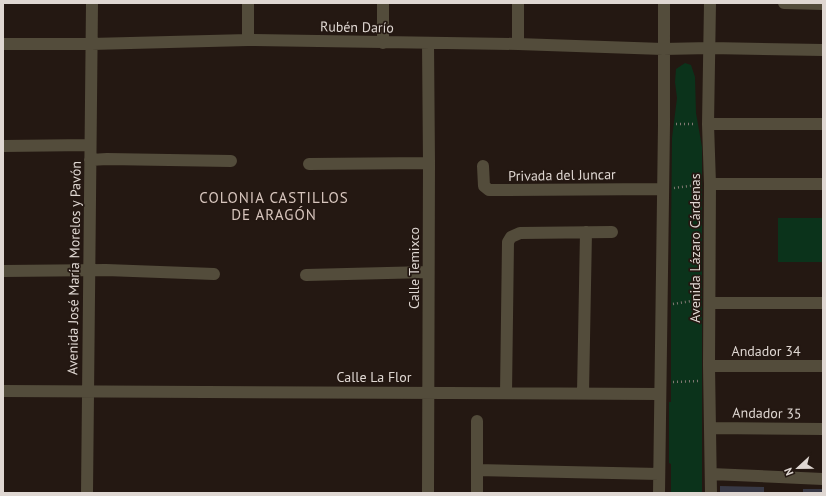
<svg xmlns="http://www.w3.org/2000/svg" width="826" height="496" viewBox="0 0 826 496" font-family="'PT Sans',sans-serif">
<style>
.green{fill:#0b331b}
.building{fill:#383946}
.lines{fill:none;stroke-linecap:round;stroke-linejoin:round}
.path{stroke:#827873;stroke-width:2.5;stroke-dasharray:1 3;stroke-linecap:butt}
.minor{stroke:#534c3b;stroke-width:12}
.labels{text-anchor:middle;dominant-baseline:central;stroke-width:3.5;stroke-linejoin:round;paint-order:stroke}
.street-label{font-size:14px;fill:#dfd7d2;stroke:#241812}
.neighbourhood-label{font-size:15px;letter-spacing:1px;fill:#d7c5bd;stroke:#241812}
</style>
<rect width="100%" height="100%" fill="#241812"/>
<path class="green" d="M685,63L691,65L695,77L696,113L702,147V493H671V464L669,463V402H671V234L672,138L677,98L675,82L676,69Z
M778,218H823V262H778Z"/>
<path class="building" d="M720,486L764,487V493H720Z
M803,489H823V493H803Z"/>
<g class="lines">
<path class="path" d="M676,124H695
M674,188L697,185
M673,304L698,300
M673,382L698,381"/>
<path class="minor" d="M710,3L708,124L710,184L709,366L711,493
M784,3L823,4
M248,40V3
M383,43V3
M428,43L429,163L428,493
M3,44H91L248,40L518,44L663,49L710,48L823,50
M518,44V3
M708,124H823
M3,146L90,145
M90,160L107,159L231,161
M309,164L429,163
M483,166L484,186L489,190L662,189
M710,184H823
M3,271L106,270L214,274
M306,275L428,272
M710,303H823
M709,366H823
M3,391L660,394
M506,393L508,242L511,237L520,233L612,232
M583,393L586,232
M477,421V493
M710,428L823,429
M477,470L659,474
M711,474L823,479
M87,493L92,3
M659,493L664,125V3"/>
</g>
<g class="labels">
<g class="street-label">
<text transform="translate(357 27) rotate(1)">Rubén Darío</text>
<text transform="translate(562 175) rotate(-1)">Privada del Juncar</text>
<text transform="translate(695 248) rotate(-90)">Avenida Lázaro Cárdenas</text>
<text transform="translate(74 268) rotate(-89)">Avenida José María Morelos y Pavón</text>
<text transform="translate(414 268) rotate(-90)">Calle Temixco</text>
<text x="766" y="351">Andador 34</text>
<text x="374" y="377">Calle La Flor</text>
<text transform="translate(767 413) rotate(1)">Andador 35</text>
</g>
<g class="neighbourhood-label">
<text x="274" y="197">COLONIA CASTILLOS<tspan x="274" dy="17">DE ARAGÓN</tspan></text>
</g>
</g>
<rect width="826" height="496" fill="none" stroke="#dfd7d2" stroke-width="8"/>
<g transform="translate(798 468) rotate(248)" stroke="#241812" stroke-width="3" paint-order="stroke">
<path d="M0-3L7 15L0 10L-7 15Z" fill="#dfd7d2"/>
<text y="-6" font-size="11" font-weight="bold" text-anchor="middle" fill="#dfd7d2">N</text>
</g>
</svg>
